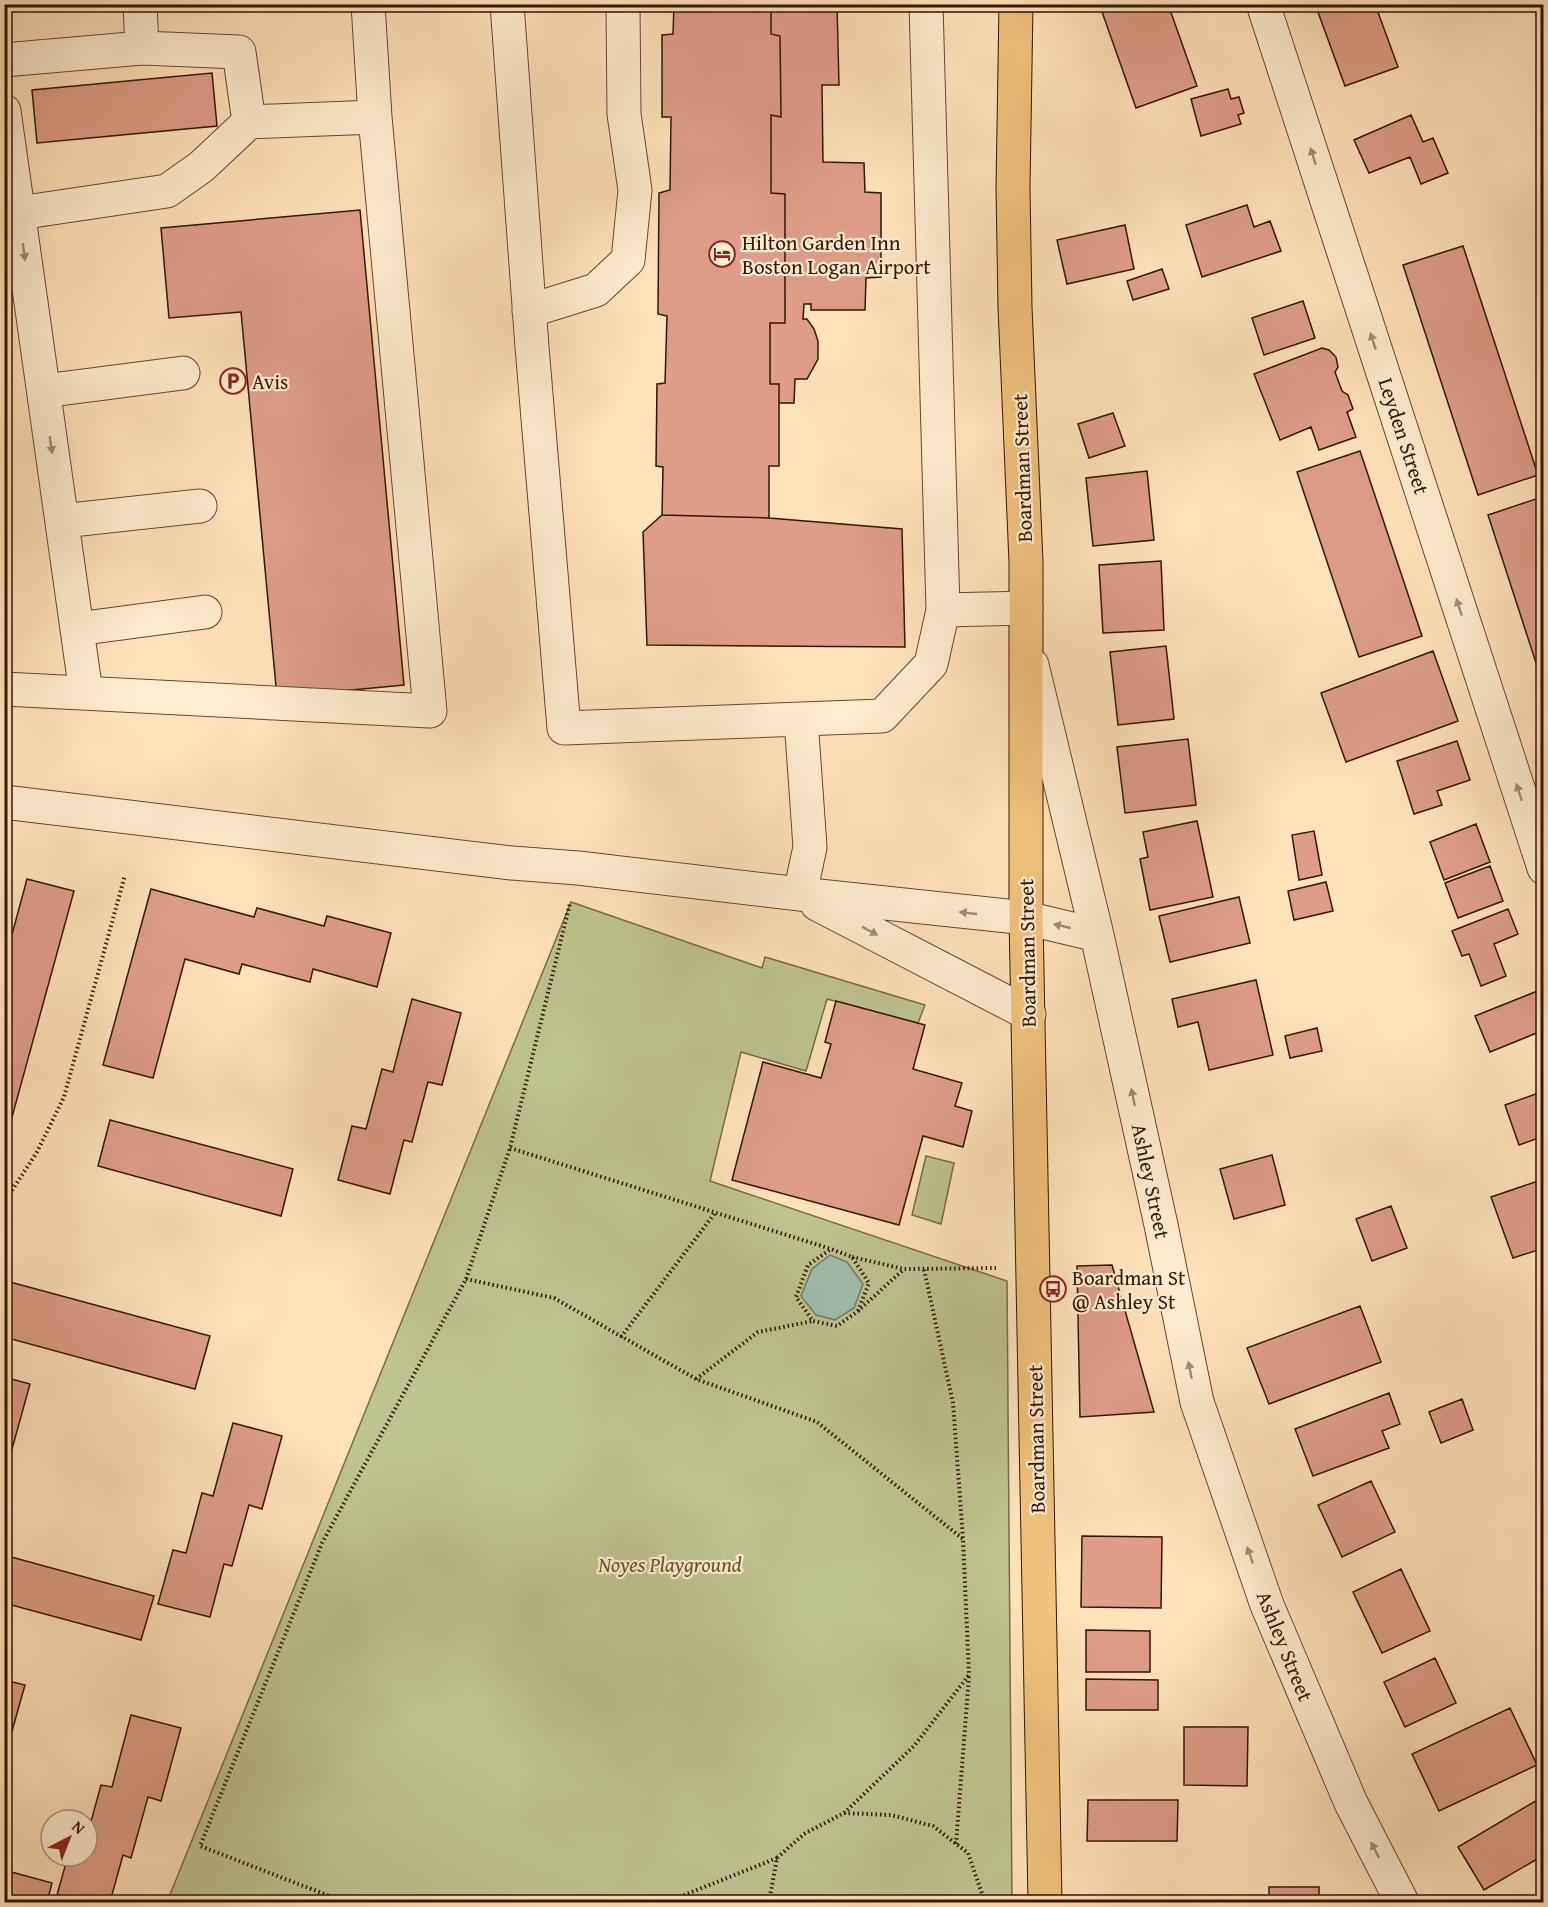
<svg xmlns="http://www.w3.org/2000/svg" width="1548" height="1907" viewBox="0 0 1548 1907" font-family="'Gentium Book Plus',serif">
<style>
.green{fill:#bec490;stroke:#786c4a;stroke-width:1.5}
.water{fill:#a0beb0;stroke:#747a6b;stroke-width:1.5}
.building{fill:#df9d88;stroke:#331504;stroke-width:1.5}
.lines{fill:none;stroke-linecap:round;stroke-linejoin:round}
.minor-casing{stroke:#664831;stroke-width:35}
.major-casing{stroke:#331504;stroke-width:35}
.path{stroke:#331504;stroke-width:4;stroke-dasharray:1.5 3;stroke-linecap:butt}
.minor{stroke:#ffedd1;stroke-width:33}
.major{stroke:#f0c27c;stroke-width:33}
.oneway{fill:#a38c75}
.labels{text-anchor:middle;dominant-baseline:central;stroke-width:4.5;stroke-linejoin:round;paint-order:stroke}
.poi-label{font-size:21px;fill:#331504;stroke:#ffedd1;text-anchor:start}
.street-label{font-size:21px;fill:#331504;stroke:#ffedd1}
.park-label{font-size:21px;font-style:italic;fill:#645235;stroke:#ffedd1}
</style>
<rect width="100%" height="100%" fill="#ffe3b8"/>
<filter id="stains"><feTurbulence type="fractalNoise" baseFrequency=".00333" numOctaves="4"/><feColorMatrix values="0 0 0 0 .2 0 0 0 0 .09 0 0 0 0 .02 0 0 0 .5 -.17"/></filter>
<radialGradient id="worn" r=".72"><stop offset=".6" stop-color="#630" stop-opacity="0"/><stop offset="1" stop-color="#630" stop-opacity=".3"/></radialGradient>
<path class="green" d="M571,902L762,968L765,957L925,1005L918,1023L827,999L806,1071L741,1052L710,1181L1007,1281L1012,1902H167Z
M926,1156L954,1163L941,1224L912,1215Z"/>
<path class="water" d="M830,1255L847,1262L863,1284L854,1308L835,1320L816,1315L801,1296L812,1269Z"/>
<path class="building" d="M674,4H771V34L780,36L781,117L771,115V193L785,194V323H770V384H779V466H769V518L662,515L663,467L656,466L657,384L665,383L667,316L658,314L659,193L670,190L671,117H662V35L673,34Z
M771,4H837L839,85H822L823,162L864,163L865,192L881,193V277L866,278L865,310H811V304H804L803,319H807L814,329L818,341V359L807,379H795L794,403H779V384H770V323H785V194L771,193V115L781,117L780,36L771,34Z
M1114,4H1168L1197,86L1136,108L1101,9Z
M1315,4H1375L1398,67L1345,86Z
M212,73L217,126L37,143L32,90Z
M1228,89L1231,99L1239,97L1244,113L1238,115L1241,124L1201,136L1191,99Z
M1411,115L1423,142L1433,138L1448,173L1421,184L1410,157L1369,173L1354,140Z
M1247,205L1254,227L1270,221L1281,251L1202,277L1186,225Z
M360,210L404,685L277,697L241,312L169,318L161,228Z
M1125,225L1134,269L1067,284L1057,240Z
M1463,246L1538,475L1478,495L1403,265Z
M1162,269L1169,289L1133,300L1127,281Z
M1303,301L1315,338L1264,355L1252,318Z
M1322,348L1329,350L1336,357L1338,367L1335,372L1342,391L1348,395L1353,409L1347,412L1356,437L1319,450L1311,427L1280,440L1254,374Z
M1113,413L1125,446L1089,458L1078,424Z
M1360,451L1422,636L1359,657L1297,472Z
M1147,471L1154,540L1093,546L1086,478Z
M1542,497L1544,668L1538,669L1488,515Z
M662,515L769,518L902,529L905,647L647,645L643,532Z
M1161,561L1164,630L1103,633L1099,565Z
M1166,646L1174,719L1118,725L1110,652Z
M1433,651L1458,721L1346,762L1321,693Z
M1188,739L1196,805L1125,813L1117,747Z
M1457,741L1470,780L1437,791L1442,805L1414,814L1397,761Z
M1197,821L1213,897L1150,910L1140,859L1148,857L1143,832Z
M1476,824L1490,862L1444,880L1430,842Z
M1314,831L1322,875L1299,880L1292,835Z
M1490,866L1503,901L1458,918L1445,883Z
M27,879L74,891L6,1139H4V964Z
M1326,882L1333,911L1294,920L1288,891Z
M151,889L254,917L257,908L324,926L327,916L391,933L377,987L313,969L310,982L242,964L239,974L185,959L153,1078L103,1065Z
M1239,897L1250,943L1170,962L1159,916Z
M1508,909L1518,934L1494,944L1506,976L1481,986L1469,954L1462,956L1452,931Z
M1256,980L1273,1055L1209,1070L1198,1022L1178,1027L1172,999Z
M1540,990L1544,999V1030L1490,1052L1475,1016Z
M412,999L461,1013L442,1085L428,1082L412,1142L404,1140L390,1194L338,1180L352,1126L366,1129L382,1069L393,1072Z
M836,1001L925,1025L913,1069L962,1083L955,1106L972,1111L963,1147L923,1136L899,1225L732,1180L763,1062L821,1078L831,1044L825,1042Z
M1317,1028L1322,1051L1290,1058L1285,1036Z
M1544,1091V1136L1519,1145L1505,1105Z
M110,1120L293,1169L281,1216L98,1166Z
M1272,1155L1285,1205L1234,1219L1220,1169Z
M1544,1179V1248L1513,1258L1491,1197Z
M1391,1206L1407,1248L1372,1261L1356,1219Z
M1112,1265L1154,1412L1080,1417L1077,1266Z
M10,1282L210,1336L195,1389L4,1337V1302Z
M1360,1306L1381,1362L1269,1404L1247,1348Z
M4,1377L30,1384L4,1478Z
M1389,1393L1400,1424L1382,1431L1389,1448L1313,1476L1295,1429Z
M1462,1399L1473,1430L1441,1443L1429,1412Z
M233,1423L282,1436L262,1509L249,1505L232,1566L224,1564L210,1617L158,1604L173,1550L186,1553L202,1493L213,1496Z
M1371,1481L1395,1532L1342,1557L1318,1505Z
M1082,1536L1162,1537L1161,1608L1081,1607Z
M4,1555L154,1596L141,1640L4,1603Z
M1401,1569L1430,1631L1382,1653L1353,1592Z
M1086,1630L1150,1631V1672H1086Z
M1435,1658L1456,1703L1405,1727L1384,1682Z
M1086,1679L1158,1680V1710H1086Z
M4,1680L25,1685L12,1731L4,1729Z
M1510,1708L1537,1765L1439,1811L1412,1754Z
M131,1715L181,1728L161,1801L148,1797L131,1858L123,1855L110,1902H86L57,1895L68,1856H87V1836L101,1785L112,1787Z
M1184,1727H1248L1247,1786L1184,1785Z
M1539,1799L1544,1807V1855L1484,1890L1458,1847Z
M1088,1800H1178L1177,1841H1087Z
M4,1870L52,1883L47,1902H4Z
M1269,1887H1319V1902H1269Z
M1544,1893V1902H1527Z"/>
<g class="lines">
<g class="minor-casing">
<path id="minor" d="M140,4L142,48
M368,4L375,117
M507,4L532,347L564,728L801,719L810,847L800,894
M926,4L943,610
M1263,4L1544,868
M4,60L142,48L239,52L249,122L375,117L430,711L4,689
M4,111L86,693
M19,213L167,191L201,167L249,122
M529,311L596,290L628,260L635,190L624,114L623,4
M44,391L183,373
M62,521L200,506
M77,629L205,612
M1032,665L1097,935L1161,1225L1197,1402L1267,1605L1351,1803L1402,1902
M801,719L882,716L931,664L943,610L1026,608
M4,802L512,863L578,868L800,894L1026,918L1097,935
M817,904L1029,1014"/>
</g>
<g class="major-casing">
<path id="major" d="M1016,4L1013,188L1015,307L1026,562V918L1045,1902"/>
</g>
<path class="path" d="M510,1148L831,1249
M7,1198L37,1152L64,1097L125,875
M852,1257L904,1269L996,1268
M466,1279L554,1298L696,1379L817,1422L963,1539
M858,1311L869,1283L852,1257L831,1249L808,1265L796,1297L813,1321L837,1326L858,1311L904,1269
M621,1337L715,1213
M696,1379L758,1332L813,1321
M844,1813L914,1746L969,1675L963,1539L953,1403L924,1269
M956,1844L969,1676
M986,1901L1009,1900
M345,1902L200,1846L322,1543L466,1279L510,1148L570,903
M667,1902L777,1858
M769,1902L777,1858L804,1834L844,1813L891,1815L933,1826L968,1853L985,1902"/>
<use href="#minor" class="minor"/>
<use href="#major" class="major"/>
</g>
<defs><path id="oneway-solid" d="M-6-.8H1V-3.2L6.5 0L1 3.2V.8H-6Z" transform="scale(1.5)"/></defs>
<g class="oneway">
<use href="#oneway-solid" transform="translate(1313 156) rotate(-108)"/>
<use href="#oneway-solid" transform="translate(24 252) rotate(82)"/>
<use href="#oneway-solid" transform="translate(1373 341) rotate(-108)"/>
<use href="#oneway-solid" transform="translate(51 445) rotate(82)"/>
<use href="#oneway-solid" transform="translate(1459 607) rotate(-108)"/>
<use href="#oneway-solid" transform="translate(1519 792) rotate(-108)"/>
<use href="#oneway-solid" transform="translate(968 913) rotate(-174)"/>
<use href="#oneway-solid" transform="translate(1062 926) rotate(-167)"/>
<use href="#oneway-solid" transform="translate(870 931) rotate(28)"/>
<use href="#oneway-solid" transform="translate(1133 1097) rotate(-102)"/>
<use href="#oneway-solid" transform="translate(1190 1370) rotate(-101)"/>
<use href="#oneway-solid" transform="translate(1250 1555) rotate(-109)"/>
<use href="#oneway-solid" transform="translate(1375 1850) rotate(-117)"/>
</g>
<defs>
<g id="hotel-ring" transform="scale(1.35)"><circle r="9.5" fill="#ffedd1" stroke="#8f2418" stroke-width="1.5"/><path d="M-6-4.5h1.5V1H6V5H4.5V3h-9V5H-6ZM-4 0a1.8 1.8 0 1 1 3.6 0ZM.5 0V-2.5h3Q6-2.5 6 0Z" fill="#8f2418"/></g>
<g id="parking-ring" transform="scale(1.35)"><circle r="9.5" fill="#ffedd1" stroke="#8f2418" stroke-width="1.5"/><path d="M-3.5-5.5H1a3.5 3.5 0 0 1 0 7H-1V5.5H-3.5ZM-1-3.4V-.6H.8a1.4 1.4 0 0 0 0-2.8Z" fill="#8f2418"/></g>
<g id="bus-ring" transform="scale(1.35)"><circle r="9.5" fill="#ffedd1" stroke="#8f2418" stroke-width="1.5"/><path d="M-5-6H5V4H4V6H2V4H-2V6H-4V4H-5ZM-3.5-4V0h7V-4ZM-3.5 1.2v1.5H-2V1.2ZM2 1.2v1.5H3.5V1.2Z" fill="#8f2418"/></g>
</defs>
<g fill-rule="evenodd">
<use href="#hotel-ring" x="722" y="254"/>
<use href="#parking-ring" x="233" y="381"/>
<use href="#bus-ring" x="1053" y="1289"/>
</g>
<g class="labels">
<g class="poi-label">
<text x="742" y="242">Hilton Garden Inn<tspan x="742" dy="24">Boston Logan Airport</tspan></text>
<text x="252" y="381">Avis</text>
<text x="1072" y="1277">Boardman St<tspan x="1072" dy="24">@ Ashley St</tspan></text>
</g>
<g class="street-label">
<text transform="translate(1404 436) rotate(72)">Leyden Street</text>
<text transform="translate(1022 468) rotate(-92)">Boardman Street</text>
<text transform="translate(1027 953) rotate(-91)">Boardman Street</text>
<text transform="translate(1151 1181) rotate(78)">Ashley Street</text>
<text transform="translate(1036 1439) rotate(-91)">Boardman Street</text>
<text transform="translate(1285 1646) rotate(68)">Ashley Street</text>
</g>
<g class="park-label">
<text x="670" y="1564">Noyes Playground</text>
</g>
</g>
<rect width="1548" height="1907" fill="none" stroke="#ffe3b8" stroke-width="24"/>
<rect x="6" y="6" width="1536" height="1895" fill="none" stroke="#331504" stroke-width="3"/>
<rect x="12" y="12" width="1524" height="1883" fill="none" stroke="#331504" stroke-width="1.5"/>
<g transform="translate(69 1838) rotate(42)"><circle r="28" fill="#ffedd1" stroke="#ad977f" stroke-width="1.5"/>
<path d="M0-4.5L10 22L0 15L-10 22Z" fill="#8f2418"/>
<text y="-9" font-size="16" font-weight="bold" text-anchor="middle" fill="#331504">N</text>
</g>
<rect width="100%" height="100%" filter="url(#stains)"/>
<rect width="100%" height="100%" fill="url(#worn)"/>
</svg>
